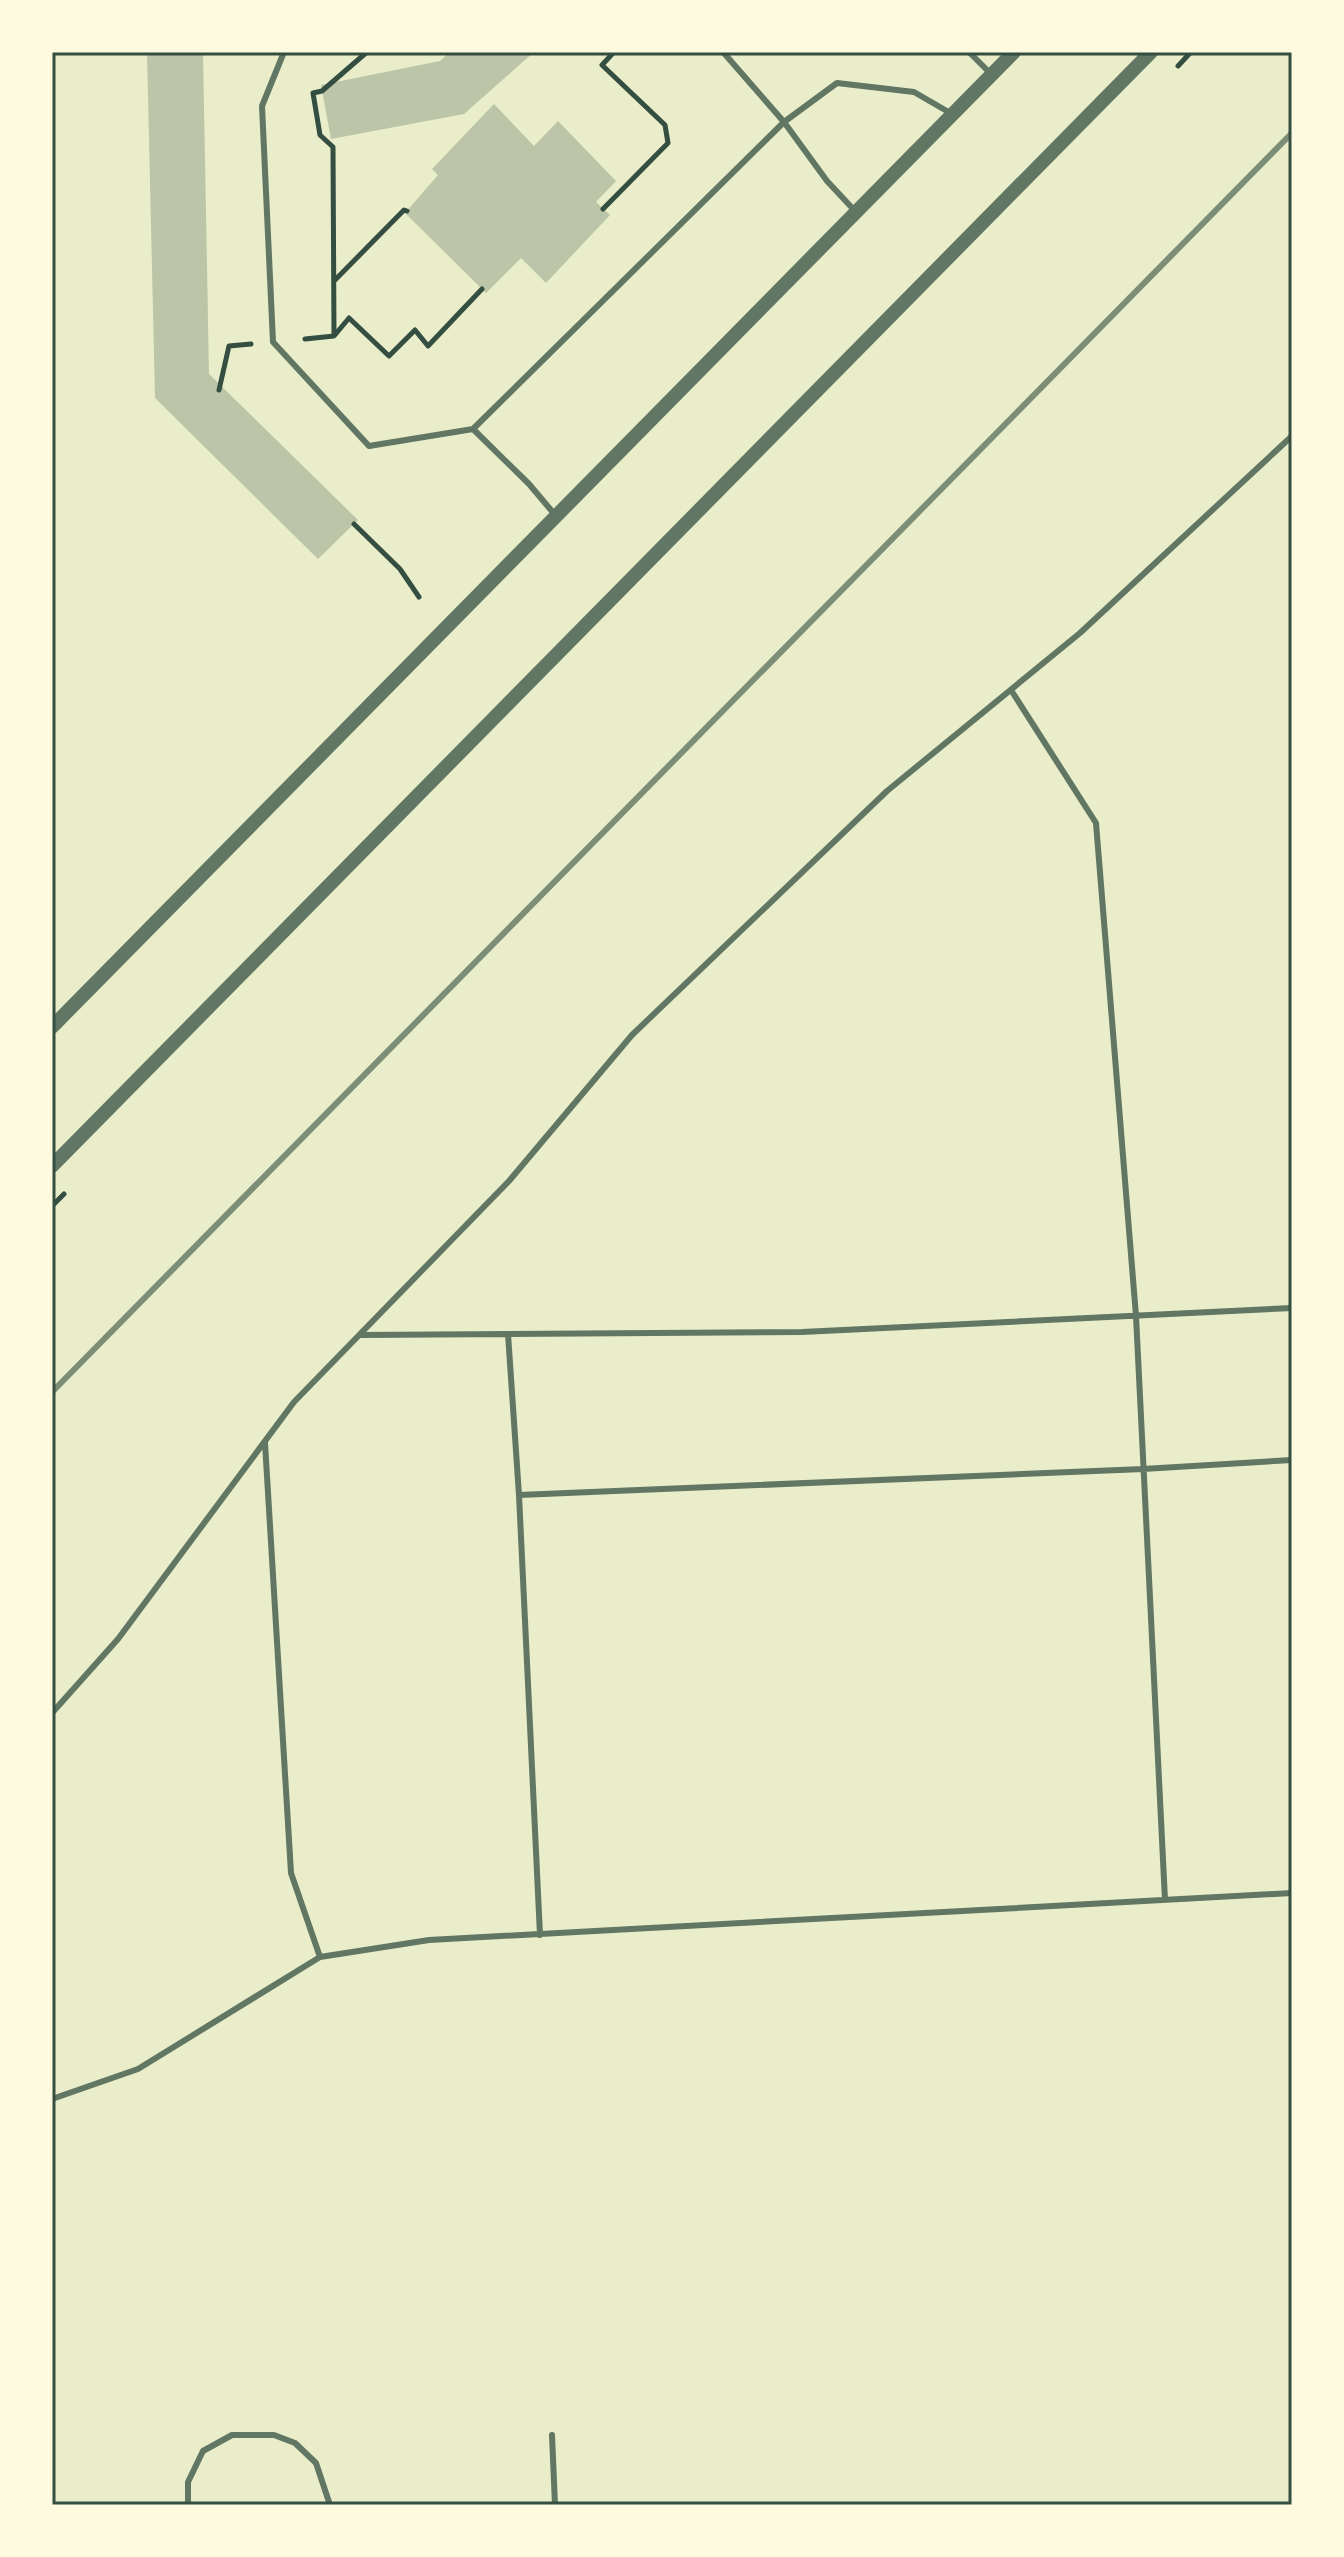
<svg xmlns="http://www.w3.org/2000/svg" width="1344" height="2557" viewBox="0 0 1344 2557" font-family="Raleway,sans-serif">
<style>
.building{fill:#bcc5a7}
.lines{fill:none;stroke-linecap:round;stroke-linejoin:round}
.path{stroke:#344e41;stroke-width:5}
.service{stroke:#617663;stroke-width:6}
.tertiary{stroke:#617663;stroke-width:14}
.rail{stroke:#7c8e77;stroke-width:6}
.neatline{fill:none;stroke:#344e41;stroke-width:3}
</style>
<rect width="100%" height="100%" fill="#e9edc9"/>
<path class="building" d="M147,52H203L209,374L358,520L318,559L155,398Z
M450,52H534L464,114L331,139L321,85L440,61Z
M494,104L534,146L558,121L616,181L596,202L610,215L546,283L521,258L486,293L405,213L438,175L432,169Z"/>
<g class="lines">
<path class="path" d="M1178,66L1191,52
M603,209L668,143L665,125L602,65L614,52
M335,280L404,210L407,211
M334,335L333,147L320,135L313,93L322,91L367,52
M305,339L334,336L349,318L389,356L415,330L428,346L482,289
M219,390L229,346L251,344
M354,524L400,569L419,597
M52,1206L64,1194"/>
<path class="service" d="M284,52L262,106L273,342L369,446L473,429
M723,52L784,122L827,181L855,211
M969,52L992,75
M556,516L529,484L473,429L784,122L837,83L914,92L952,114
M1011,690L1096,823L1136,1316L1165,1900
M508,1334L519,1495
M360,1335L802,1332L1292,1308
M265,1443L291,1873L320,1957
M52,1713L118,1639L294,1402L509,1181L632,1035L887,791L1080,633L1292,436
M540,1935L519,1495L1143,1469L1292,1460
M52,2099L138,2069L320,1957L429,1940L1292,1893
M552,2435L555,2505
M188,2505V2482L203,2451L232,2435H274L295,2443L316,2463L330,2505"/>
<path class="tertiary" d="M52,1027L1014,52
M52,1166L1151,52"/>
<path class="rail" d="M52,1392L1292,133"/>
</g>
<rect width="1344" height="2557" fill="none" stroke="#fefae0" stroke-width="108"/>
<rect x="54" y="54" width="1236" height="2449" class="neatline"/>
</svg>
